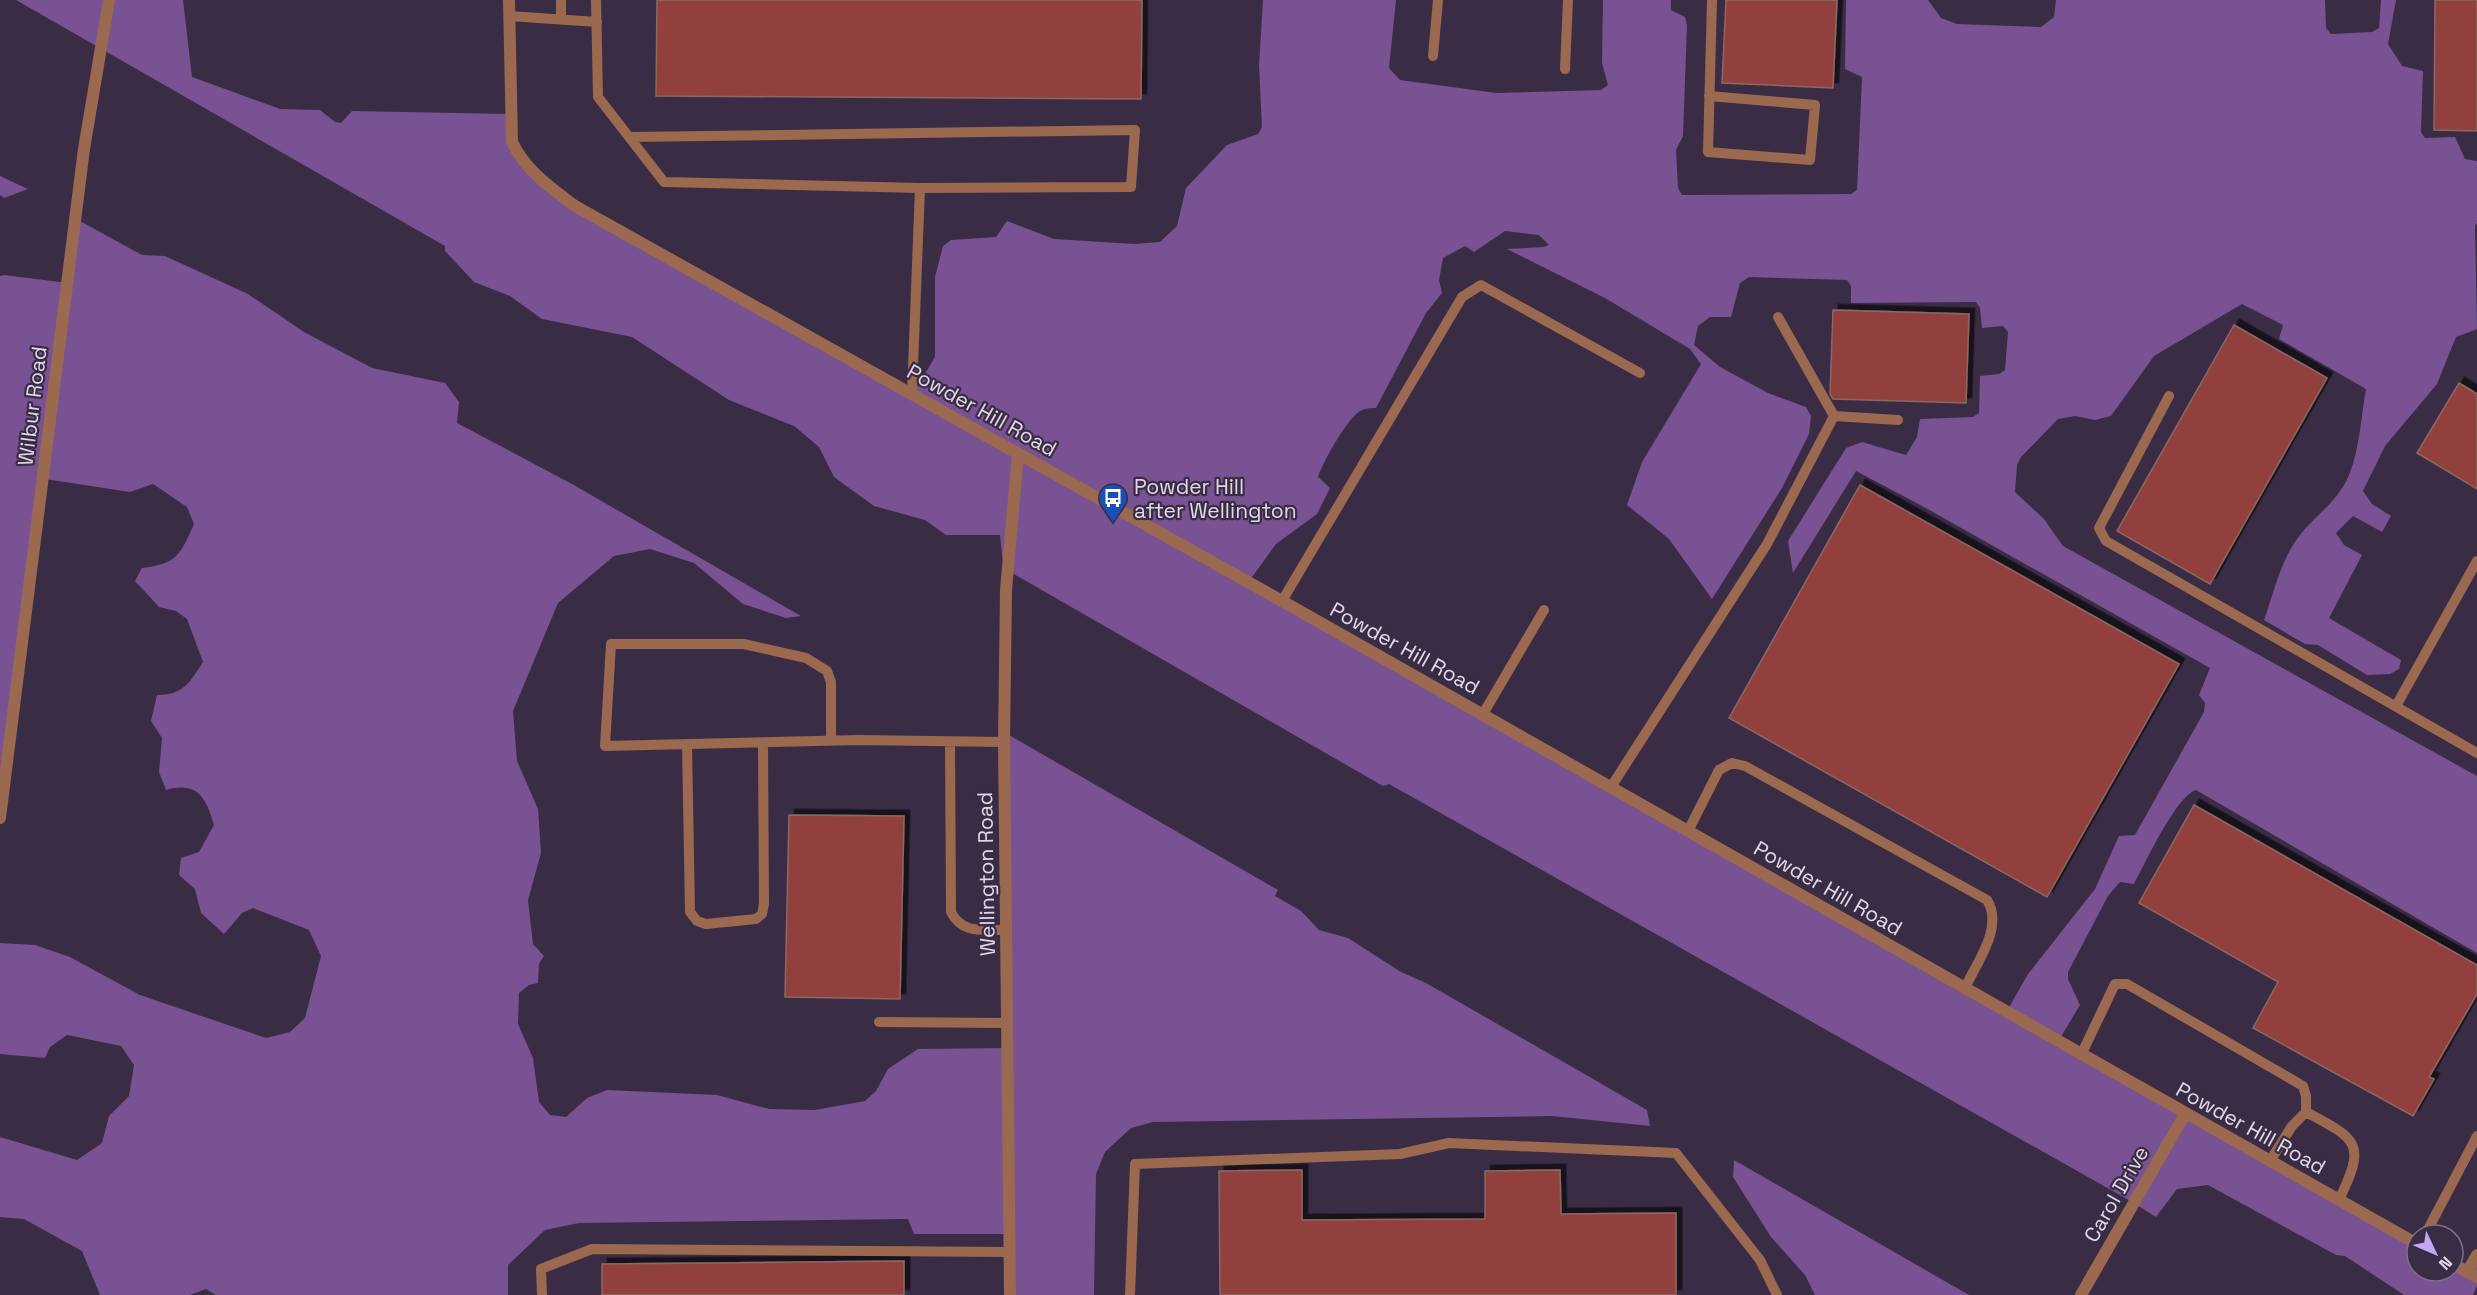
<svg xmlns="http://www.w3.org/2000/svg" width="2477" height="1295" viewBox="0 0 2477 1295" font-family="'Space Grotesk',sans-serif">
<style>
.forest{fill:#785293;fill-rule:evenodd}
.building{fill:#91413c;stroke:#8b6864;stroke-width:1.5;filter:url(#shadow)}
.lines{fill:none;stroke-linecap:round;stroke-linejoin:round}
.service{stroke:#9b694f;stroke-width:10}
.minor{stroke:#9b694f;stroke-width:12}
.tertiary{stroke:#9b694f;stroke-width:12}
.labels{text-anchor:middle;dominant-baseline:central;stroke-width:4.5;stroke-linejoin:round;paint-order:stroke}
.street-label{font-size:21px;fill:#e0d8e8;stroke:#3a2c44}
.poi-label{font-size:21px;fill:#e0d8e8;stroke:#3a2c44;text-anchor:start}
</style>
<defs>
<filter id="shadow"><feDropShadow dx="5.5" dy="-5.5" stdDeviation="0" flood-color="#0009"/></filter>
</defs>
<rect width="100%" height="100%" fill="#3a2c44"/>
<path class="forest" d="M16,0H183L192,77L280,109L320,110L335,122L341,123L352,111L511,114L513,141L525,163L580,209L914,392L935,357V277L943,246L951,240L996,237L1007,221L1054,239L1134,244L1160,242L1177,226L1186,188L1227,145L1258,134L1262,127L1259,66L1263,0H1396L1389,68L1400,80L1496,93L1601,90L1608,85L1602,63L1603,0H1671V10L1685,17L1687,25L1683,136L1676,150L1678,188L1682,195L1851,194L1857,190L1862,77L1845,69L1846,0H1928L1941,18L1957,24L2041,27L2054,17L2056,0H2325L2326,28L2331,34L2372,32L2379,28L2381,0H2396L2388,44L2402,66L2423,71L2421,132L2425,138L2455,137L2465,159L2477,161V223L2475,226L2477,329L2456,337L2437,384L2385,446L2363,491L2372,504L2391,516L2382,532L2353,516L2336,533L2344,545L2362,555L2329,618L2401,660L2399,669L2390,674L2367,675L2318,645L2305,644L2264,620C2274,592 2280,563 2297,539C2314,515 2336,505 2349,475C2360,448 2361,416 2366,389L2279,339L2283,325L2242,304L2154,356L2111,416L2095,420L2075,416L2058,419L2021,457L2017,465L2015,492L2044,519L2063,546L2477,776V953L2196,790C2176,796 2145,864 2134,884L2120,882L2108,896L2068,972V979L2080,1005L2059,1040L2417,1243V1271H2453V1263L2463,1269L2477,1256V1286L2473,1295H2404L2345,1256L2336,1255L2208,1185L2177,1189L2156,1217L2127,1199L1389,784L1383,786L1012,573L1003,564L1000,535H946L925,520L874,506L834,477L819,447L794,426L729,400L632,337L542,319L510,296L474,282L445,251V246ZM1505,231L1539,235L1549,245L1544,247L1507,249L1605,298L1690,349L1701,364L1642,462L1627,505L1669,539L1712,599L1782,488L1809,434L1811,416L1806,407L1768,393L1720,367L1694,345L1698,326L1710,317H1731L1740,283L1749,277L1847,280L1851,286V303L1976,302L1980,308L1982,328L2003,326L2008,332L2005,370L1999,374L1980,376L1979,413L1973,417L1920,419L1917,437L1906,455L1862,442L1846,448L1788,541L1793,573L1856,471L1924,507L2210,668L2199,695L2205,703L2204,712L2135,835L2119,836L2095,889L2028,974L2007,1011L1250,580L1276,544L1317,514L1330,488L1318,477C1323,462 1348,416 1362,410C1366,408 1372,408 1376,408L1426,313L1442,293L1439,280L1443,258L1465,246L1474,252Z
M0,176L28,189L4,198L0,195Z
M78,220L142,255L165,256L248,294L304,332L372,368L445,383L459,402L457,423L572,484L801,616L786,618L743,604L694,563L650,549L614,556L558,603L513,711L517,761L538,809L541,853L528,900L533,944L544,956L539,964L538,983L529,985L519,993L518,1024L533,1058L539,1102L550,1115L566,1117L587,1098L607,1090L717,1095L769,1109L815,1110L865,1101L876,1091L888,1069L918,1049L1008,1048L1009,735L1278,890L1275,896L1301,911L1319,930L1348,938L1401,972L1426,983L1647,1110L1650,1126L1552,1116L1153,1122L1131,1128L1105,1152L1096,1174L1094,1295H1012L1009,1234H914L908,1219L579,1223L545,1230L508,1265V1295H216L206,1289L190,1295H100L82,1251L24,1219L0,1217V1137L77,1160L102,1143L109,1116L129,1096L134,1065L121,1046L67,1035L50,1047L45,1058L0,1054V943L35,945L70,957L140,995L266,1038L290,1032L305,1018L321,956L309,930L253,908L242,913L224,934L201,913L195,889L179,875L181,858L199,852L214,825C206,798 198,781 166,790L159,772L162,738L151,721L157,695C184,695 190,682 203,662L187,619L176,611L159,607L135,581L142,568C177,564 180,555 194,524L187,507L153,484L130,492L45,479L0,775V276L4,275L68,283Z
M1734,1160L1969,1295H1815L1805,1275L1771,1237L1733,1177Z"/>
<path class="building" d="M657,0H1142L1141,99L656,96Z
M1726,0H1837L1833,88L1722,83Z
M2435,0H2477V131L2434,130Z
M1833,310L1969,314L1966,403L1833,399L1830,394Z
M2234,325L2327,378L2210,584L2117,531Z
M2459,383L2477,394V489L2417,453Z
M1860,485L2179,664L2047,897L1729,718Z
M2194,805L2477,965V994L2429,1077L2434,1079L2413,1116L2253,1028L2278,982L2139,903Z
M789,815L904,816L900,999L785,997Z
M1302,1170V1220L1485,1219V1171L1560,1170L1561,1214L1676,1213V1295H1220L1219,1171Z
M904,1261V1295H602V1264Z"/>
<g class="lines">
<path class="service" d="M596,0L598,97L664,182L920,188
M509,16L597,22
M561,19V0
M1433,56L1438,0
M1565,69L1568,0
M1709,96L1815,105L1810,160L1708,152L1712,0
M630,137L1135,130L1131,187L920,188L912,393
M1778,317L1834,416
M2169,396L2099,528L2106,541L2477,753
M1282,601L1462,297L1481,285L1640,373
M2396,706L2477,561
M1483,714L1544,610
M831,741V682L827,671L806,658L744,644H611L605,746L858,740L1004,742
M950,742L951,912C963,935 983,929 1006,930
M687,744L690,912L697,921L706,924L756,919L762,914L764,904L763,743
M1611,787L1767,544L1834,416L1898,420
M1688,831L1719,770L1732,763L1745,766L1987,900C2004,927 1977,962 1965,988
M879,1022L1007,1023
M2081,1055L2115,984H2127L2303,1086L2306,1096V1112C2359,1140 2366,1144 2339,1200
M2270,1161L2292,1126L2306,1112
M2425,1235L2477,1136
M542,1295L541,1269L592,1249L1009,1252
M1130,1295L1135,1164L1400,1154L1449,1143L1676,1153L1760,1260L1777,1295"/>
<path class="minor" d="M509,0L512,142C526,171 550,187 575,206L1282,601L2417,1244
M2453,1264L2477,1277
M2467,1272L2477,1255
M1010,1295L1004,742L1006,590L1018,453
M2081,1295L2185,1114"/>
<path class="tertiary" d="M0,818L84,149L109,0"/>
</g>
<defs>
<g id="bus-pin" transform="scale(1.5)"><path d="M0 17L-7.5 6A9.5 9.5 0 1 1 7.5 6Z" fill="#1a4fb4" stroke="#3a2c44"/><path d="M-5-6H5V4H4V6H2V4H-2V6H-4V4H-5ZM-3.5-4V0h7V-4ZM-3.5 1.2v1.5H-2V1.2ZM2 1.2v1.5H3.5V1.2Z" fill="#fff"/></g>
</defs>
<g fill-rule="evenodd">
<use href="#bus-pin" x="1113" y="498"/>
</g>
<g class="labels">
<g class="street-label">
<text transform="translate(32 406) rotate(-83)">Wilbur Road</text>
<text transform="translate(982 410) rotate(29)">Powder Hill Road</text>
<text transform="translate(1405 648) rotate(29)">Powder Hill Road</text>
<text transform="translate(986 874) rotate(-91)">Wellington Road</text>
<text transform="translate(1828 888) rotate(30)">Powder Hill Road</text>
<text transform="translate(2251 1128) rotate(29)">Powder Hill Road</text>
<text transform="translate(2116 1194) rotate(-60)">Carol Drive</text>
</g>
<g class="poi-label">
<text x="1134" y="486">Powder Hill<tspan x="1134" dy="24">after Wellington</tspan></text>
</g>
</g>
<g transform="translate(2435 1253) rotate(134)"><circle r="28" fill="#3a2c44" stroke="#7c7186" stroke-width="1.5"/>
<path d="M0-4.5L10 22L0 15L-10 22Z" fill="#c3a7f2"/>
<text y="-9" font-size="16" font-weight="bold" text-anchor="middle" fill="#e0d8e8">N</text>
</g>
</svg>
